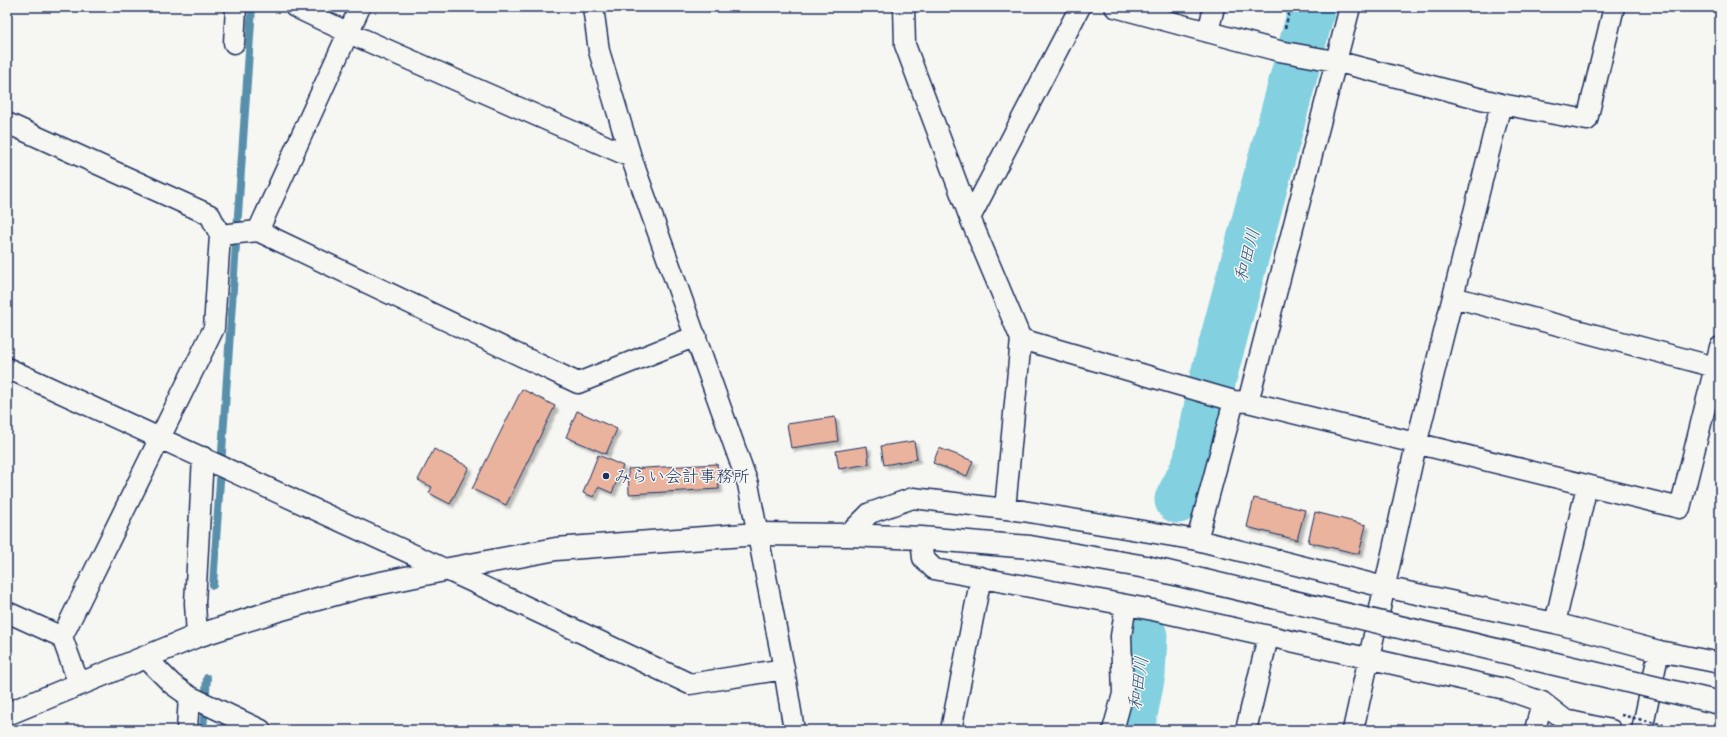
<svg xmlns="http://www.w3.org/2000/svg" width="1727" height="737" viewBox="0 0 1727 737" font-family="Caveat,'Klee One',sans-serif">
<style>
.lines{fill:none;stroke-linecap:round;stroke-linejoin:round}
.stream{stroke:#5990ac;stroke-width:8}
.river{stroke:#83d1e0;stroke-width:47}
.building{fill:#e9b39e;stroke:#1b2f5e;filter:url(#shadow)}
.street-casing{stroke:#1b2f5e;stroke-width:23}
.secondary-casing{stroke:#1b2f5e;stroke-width:25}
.path{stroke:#1b2f5e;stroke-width:2.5;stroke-dasharray:3 3;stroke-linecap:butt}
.street{stroke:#f6f6f2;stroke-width:20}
.secondary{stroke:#f6f6f2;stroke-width:22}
.secondary-bridge-casing{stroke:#1b2f5e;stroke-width:25;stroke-linecap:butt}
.path-bridge{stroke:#1b2f5e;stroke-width:2.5;stroke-dasharray:3 3;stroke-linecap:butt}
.secondary-bridge{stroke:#f6f6f2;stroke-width:22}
.poi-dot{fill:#1b2f5e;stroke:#f6f6f2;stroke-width:1.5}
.labels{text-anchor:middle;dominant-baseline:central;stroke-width:3;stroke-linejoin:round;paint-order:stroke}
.poi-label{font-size:17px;fill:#1b2f5e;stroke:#f6f6f2;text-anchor:start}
.water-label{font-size:18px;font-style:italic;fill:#35587e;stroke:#f6f6f2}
</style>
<defs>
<filter id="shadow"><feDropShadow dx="3.5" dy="3.5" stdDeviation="1" flood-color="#0004"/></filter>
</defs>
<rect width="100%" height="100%" fill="#f6f6f2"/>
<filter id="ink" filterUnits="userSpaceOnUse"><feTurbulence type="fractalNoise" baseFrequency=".025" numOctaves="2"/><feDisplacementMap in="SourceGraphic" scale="8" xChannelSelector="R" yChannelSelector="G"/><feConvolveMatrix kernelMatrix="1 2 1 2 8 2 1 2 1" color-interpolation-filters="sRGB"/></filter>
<g filter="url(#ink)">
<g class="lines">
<path class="stream" d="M213,585L252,7
M203,730L207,678"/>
<path class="river" d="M1178,500L1196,464L1213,378L1309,19L1313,7
M1131,730L1142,674L1144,636"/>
</g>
<path class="building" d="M522,389L555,406L506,505L472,489Z
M577,411L617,429L606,454L566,437Z
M835,417L838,441L791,448L787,424Z
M914,441L917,459L884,465L881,446Z
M867,446L869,464L839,469L836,451Z
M939,448L973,461L967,476L933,463Z
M434,449L469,467L450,504L429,493L432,487L418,480Z
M598,455L623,466L612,493L598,487L594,497L583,493Z
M717,464L719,489L629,494L628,469Z
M1254,498L1305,510L1297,540L1247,527Z
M1315,512L1366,525L1359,554L1308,542Z"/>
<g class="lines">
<g class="street-casing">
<path id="street" d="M295,7L349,33L631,157
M593,7L599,51L631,157L748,484L784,669L794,730
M904,7L905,45L970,218L1021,339L1234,401
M1115,7L1279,51L1335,61L1501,104L1587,120L1614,7
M1208,32L1214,7
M234,43L236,7
M7,123L210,215L220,235L214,328L62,637
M970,218L1080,7
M258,231L578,383L696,336
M220,235L258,231L360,7
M1453,297L1715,367
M7,368L512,600L690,684L784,669
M1248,402L1680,508L1720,347
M1005,509L1021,339
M848,535L870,513L913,498L1023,511L1197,540L1384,587L1555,623L1587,486
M921,538L923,558L934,569L1153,610L1505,689L1542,702L1565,720L1611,730
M1197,540L1234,401L1248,402L1350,7
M7,612L62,637L79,684
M1555,623L1659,651L1642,730
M197,636L195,603L203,457
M1659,651L1720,663
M145,657L172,684L189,696L261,730
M187,730L189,696
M951,730L981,577
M1113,730L1123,694L1121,636L1126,605
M1246,730L1268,637
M1353,730L1416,445L1501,104
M1535,730L1542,702"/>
</g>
<g class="secondary-casing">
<path id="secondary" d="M7,714L197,636L275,611L357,588L444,570L556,549L758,534L848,535L921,538L1030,547L1146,567"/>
</g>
<path class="path" d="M1285,28L1291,7
M1667,726L1688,730"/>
<use href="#street" class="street"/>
<use href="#secondary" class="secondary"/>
<g class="secondary-bridge-casing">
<path id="secondary-bridge" d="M1146,567L1720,703"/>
</g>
<path class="path-bridge" d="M1621,715L1664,725"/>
<use href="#secondary-bridge" class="secondary-bridge"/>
</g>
</g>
<circle class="poi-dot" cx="606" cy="476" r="4"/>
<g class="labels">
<g class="poi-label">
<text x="614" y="476">みらい会計事務所</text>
</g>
<g class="water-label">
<text transform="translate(1247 255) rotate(-75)">和田川</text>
<text transform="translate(1138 683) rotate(-82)">和田川</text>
</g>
</g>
<rect width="1727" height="737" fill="none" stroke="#f6f6f2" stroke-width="24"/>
<rect x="12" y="12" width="1703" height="713" fill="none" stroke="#1b2f5e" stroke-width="1.5" filter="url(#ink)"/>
</svg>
